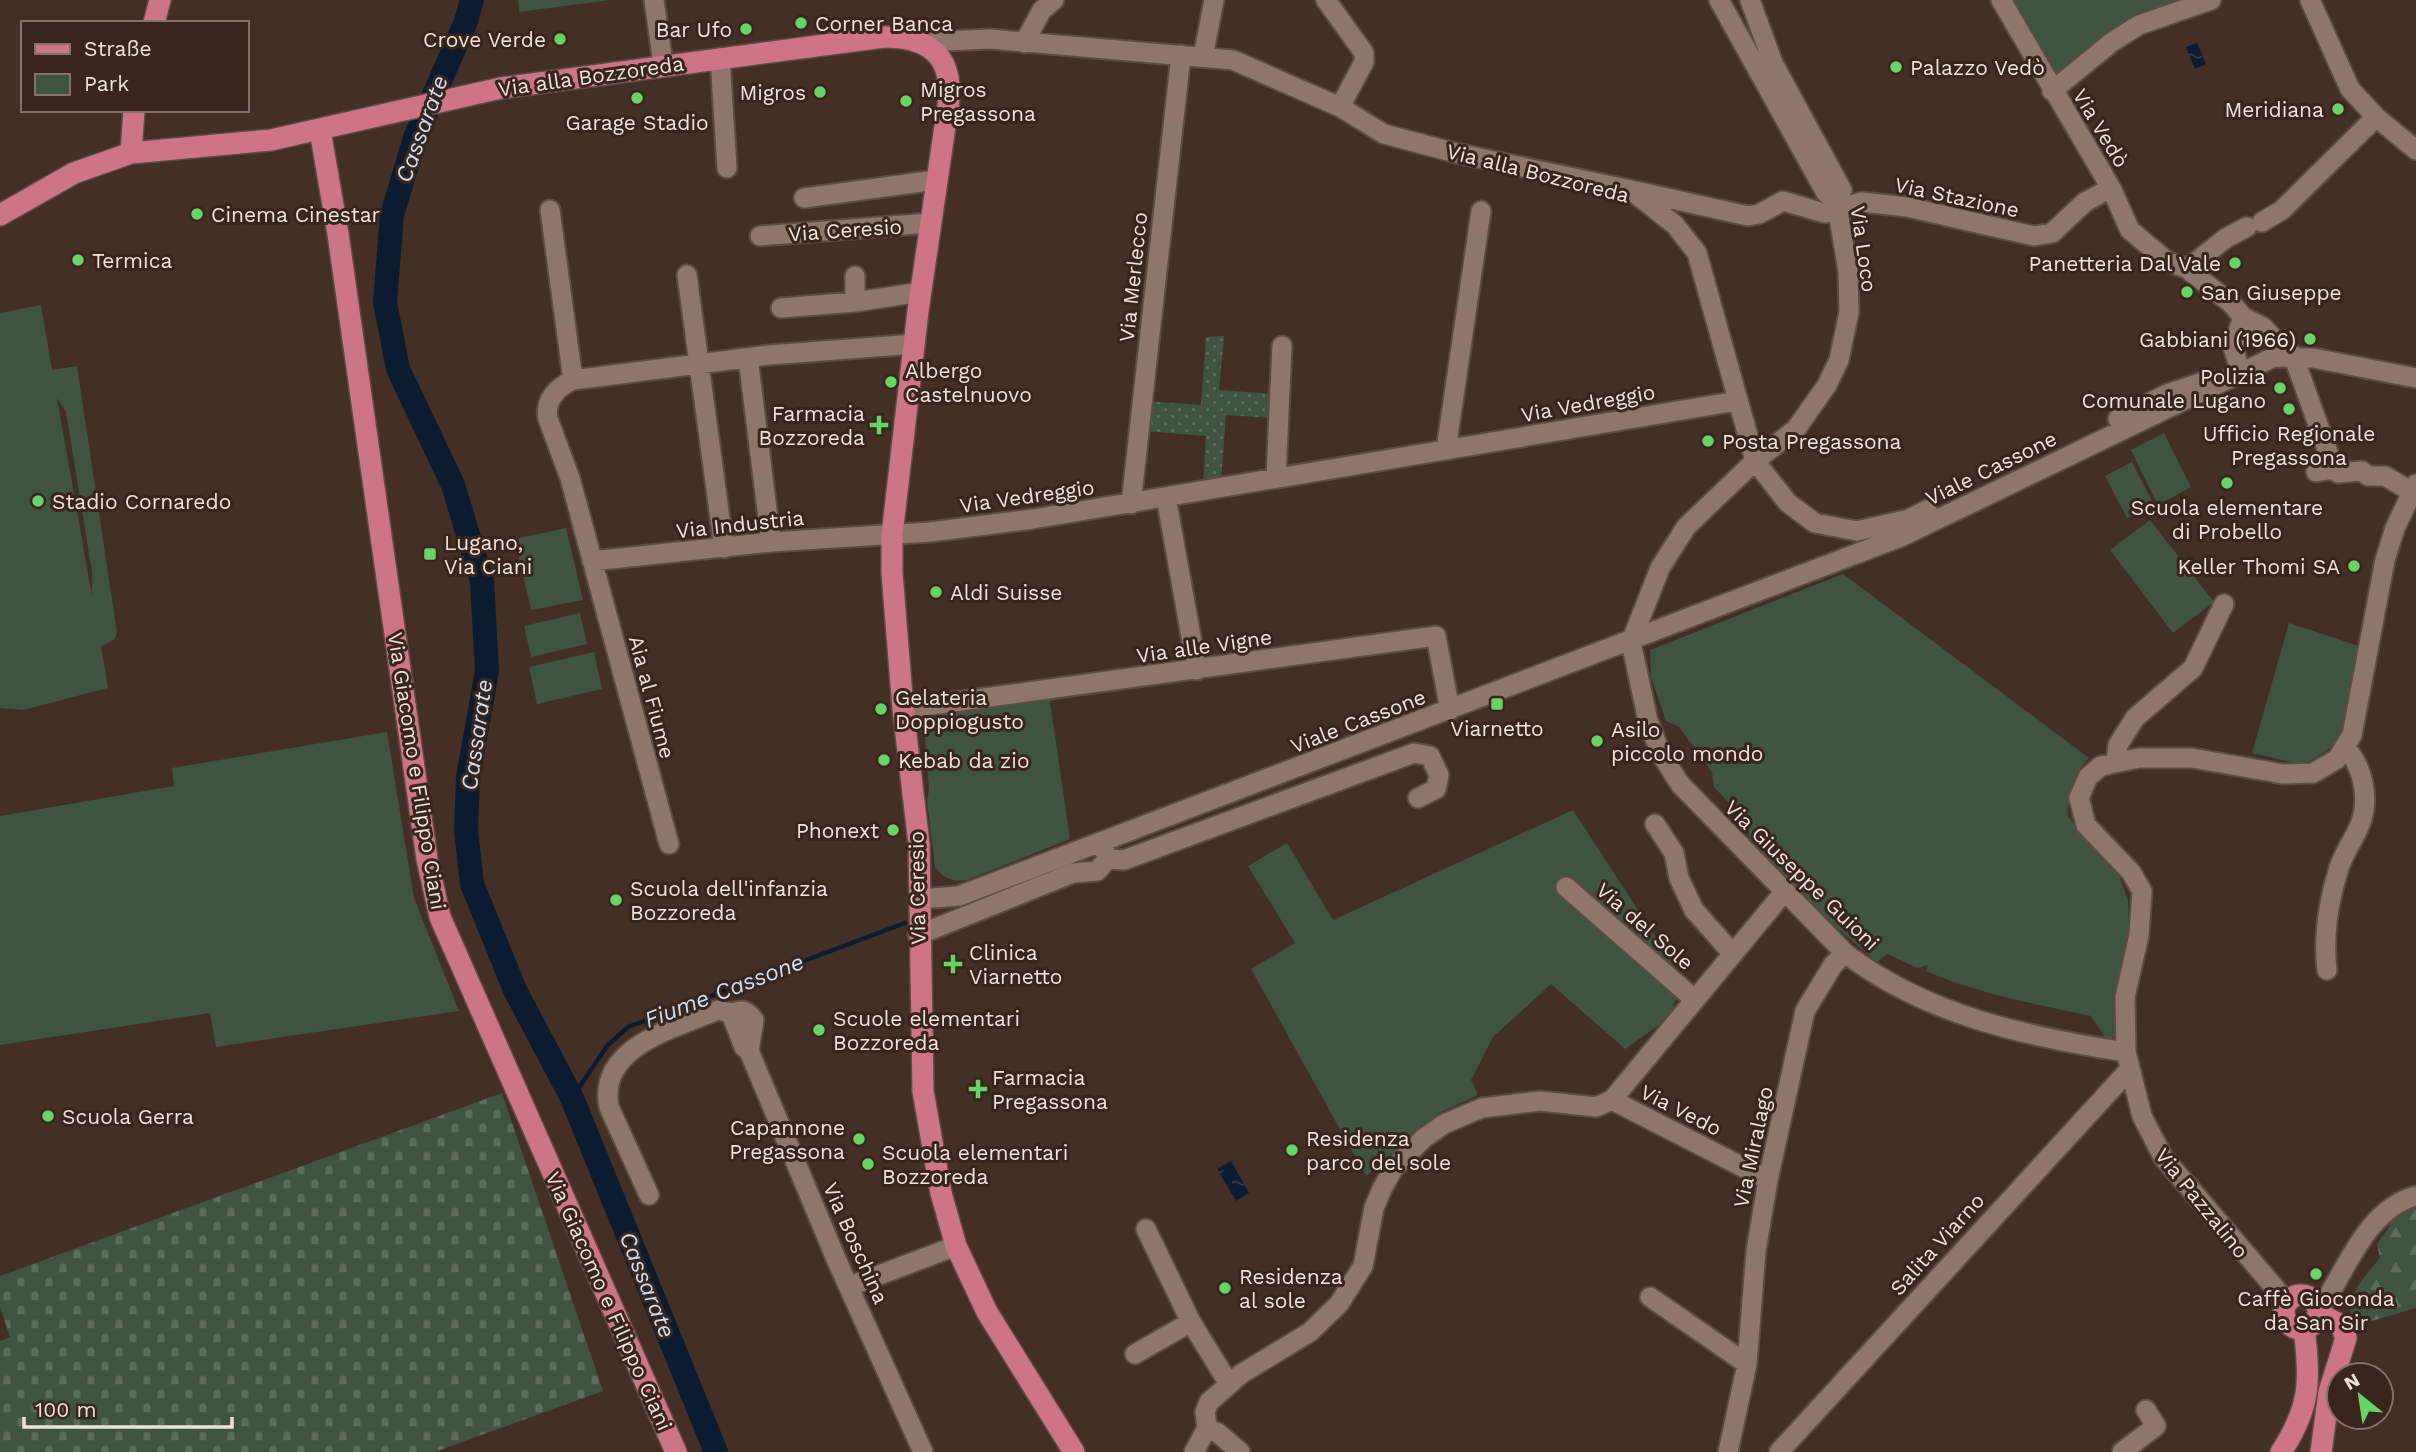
<svg xmlns="http://www.w3.org/2000/svg" width="2416" height="1452" viewBox="0 0 2416 1452" font-family="'Work Sans',sans-serif">
<style>
.green{fill:#3f543f;fill-rule:evenodd}
.forest{fill:url(#forest-firs)}
.cemetery{fill:url(#cemetery-stones)}
.garden{fill:url(#garden-dots)}
.water{fill:url(#water-ripples)}
.lines{fill:none;stroke-linecap:round;stroke-linejoin:round}
.stream{stroke:#0c1c30;stroke-width:4.5}
.river{stroke:#0c1c30;stroke-width:24}
.minor-casing{stroke:#5c4c43;stroke-width:23}
.major-casing{stroke:#5c4c43;stroke-width:24}
.minor{stroke:#8e776a;stroke-width:19}
.major{stroke:#ce7585;stroke-width:21}
.poi-dot{fill:#67d466;stroke:#39251b;stroke-width:2.5}
.labels{text-anchor:middle;dominant-baseline:central;stroke-width:6;stroke-linejoin:round;paint-order:stroke}
.poi-label{font-size:21px;fill:#efe2db;stroke:#39251b;text-anchor:start}
.street-label{font-size:21px;fill:#efe2db;stroke:#39251b}
.water-label{font-size:23px;font-style:italic;fill:#c8def9;stroke:#39251b}
</style>
<defs>
<pattern id="forest-firs" width="22" height="20" patternUnits="userSpaceOnUse" patternTransform="scale(1.75)"><rect width="22" height="20" fill="#3f543f"/><path d="M5 1l3.5 6h-7zM16 11l3.5 6h-7z" fill="#5b6c5a"/></pattern>
<pattern id="cemetery-stones" width="16" height="16" patternUnits="userSpaceOnUse" patternTransform="scale(1.75)"><rect width="16" height="16" fill="#3f543f"/><path d="M2 7V4a2 2 0 0 1 4 0v3zM10 15v-3a2 2 0 0 1 4 0v3z" fill="#5b6c5a"/></pattern>
<pattern id="garden-dots" width="8" height="8" patternUnits="userSpaceOnUse" patternTransform="scale(1.75)"><rect width="8" height="8" fill="#3f543f"/><path d="M2 2h.1M6 6h.1" fill="none" stroke="#5b6c5a" stroke-width="1.8" stroke-linecap="round"/></pattern>
<pattern id="water-ripples" width="26" height="14" patternUnits="userSpaceOnUse" patternTransform="scale(1.75)"><rect width="26" height="14" fill="#0c1c30"/><path d="M2 4q2-2 4 0t4 0M15 11q2-2 4 0t4 0" fill="none" stroke="#303d4d"/></pattern>
</defs>
<rect width="100%" height="100%" fill="#432f24"/>
<path class="green" d="M518,0H610L519,12Z
M2005,0H2186L2073,69L2053,77Z
M41,305L52,370L77,366L117,633L114,640L101,646L108,688L23,710L0,708V313ZM57,398L66,412L92,572V596Z
M2164,433L2191,487L2158,505L2131,450Z
M2132,462L2154,505L2127,518L2105,476Z
M2150,520L2214,602L2173,633L2110,550Z
M566,528L583,600L531,610L515,539Z
M1843,574L2089,758C2074,772 2067,796 2068,817L2118,873L2128,900L2129,934L2117,986V1036L2107,1040L2091,1016C2035,1004 1979,994 1926,971L1928,965L1918,968L1887,954L1877,962L1751,856L1748,824L1714,787L1712,772L1679,727L1666,721L1651,677L1650,650Z
M580,613L587,644L531,657L524,626Z
M2289,623L2359,646L2341,736L2335,745L2304,765L2252,753Z
M594,652L602,689L537,704L529,667Z
M1049,695L1070,839L967,880C952,882 944,879 935,867L927,800L929,790L925,738L919,729L920,718Z
M387,732L414,898L459,1011L216,1047L210,1013L0,1045V816L174,786L172,768Z
M1573,810L1688,987L1673,1004L1677,1012L1625,1049L1551,984L1493,1037L1471,1080L1478,1095L1439,1113L1366,1176L1251,969L1295,943L1248,866L1287,843L1333,920Z"/>
<path class="forest" d="M2416,1202V1308L2365,1323L2351,1317C2348,1292 2365,1276 2380,1258L2377,1244L2390,1226L2388,1219Z"/>
<path class="cemetery" d="M502,1093L603,1391L435,1452H0V1341L10,1337L0,1307V1276Z"/>
<path class="garden" d="M1224,336L1219,390L1275,394L1273,418L1226,415L1221,481L1203,484L1206,436L1143,431L1146,401L1201,405L1206,337Z"/>
<path class="water" d="M2197,43L2206,64L2195,69L2186,47Z
M1231,1161L1249,1193L1236,1201L1217,1169Z"/>
<g class="lines">
<path class="stream" d="M572,1098L607,1046L628,1027L905,923"/>
<path class="river" d="M472,0L465,24L415,138L392,215L385,302L398,369L453,485L482,581L487,671L468,777L466,830L472,884L515,990L572,1098L716,1452"/>
<g class="minor-casing">
<path id="minor" d="M654,0L663,64
M1326,0L1364,53V62L1340,107
M1719,0L1826,193L1836,200
M1750,0L1773,63L1842,190L1836,200
M2001,0L2111,188L2130,230L2168,262L2186,268L2232,304L2243,317L2263,327L2276,341L2281,356
M2310,0L2350,89L2376,117L2416,150
M922,42L990,39L1233,60L1340,107L1384,134L1456,153L1631,190L1675,225L1697,253L1755,461L1788,503L1815,523L1857,531L1909,519L1927,510
M1024,43L1042,10L1054,0
M1203,57L1214,0
M720,58L727,168
M2052,91L2112,42L2139,25L2211,0
M1636,191L1748,216L1759,214L1783,201L1824,213L1862,202L1907,207L2034,236L2052,233L2085,202L2111,188
M804,198L936,180
M1836,200L1848,271L1849,312L1839,360L1827,385L1796,429L1755,461L1686,527L1660,568L1631,642L1648,721L1661,754L1680,784L1845,953C1925,1015 2028,1037 2126,1052
M550,210L573,380
M2262,222L2282,210L2376,117
M760,236L930,223
M2187,269L2226,238L2247,227
M687,275L724,548
M855,276V302
M781,308L855,302L921,292
M2293,355L2334,469L2338,473L2362,471L2368,476H2385L2412,492
M748,358L771,542
M2241,373L2233,347L2243,317
M2118,419L2167,394L2209,380
M1446,450L1481,211
M2316,472L2334,469
M1276,477L1282,346
M1166,497L1197,670
M1131,504L1181,55
M592,561L771,542L930,532L1033,519L1737,401
M903,709L1436,636L1450,710
M2116,761L2118,745L2135,718L2193,668L2224,604
M1655,824L1674,853L1679,878L1694,910L1733,954
M1101,842L1108,859L1124,860L1414,753L1430,756L1439,775L1436,789L1418,798
M669,844L570,478L548,419C544,401 557,387 573,380L769,355L915,344
M1566,887L1694,999
M919,899L959,896L1903,536L2274,357L2313,358L2416,378
M918,935L1073,873L1097,871L1108,859
M2327,970C2323,937 2329,900 2339,868C2344,851 2357,836 2362,819C2369,796 2362,765 2346,749
M749,1051L754,1020C747,1010 743,1009 731,1013L744,1047L749,1051L837,1261L923,1452
M1612,1100L1768,1180
M649,1195L609,1107C597,1047 675,1028 718,1010L731,1013
M1146,1229L1191,1322L1229,1384
M850,1286L956,1246
M1650,1297L1747,1364
M2287,1302L2163,1157L2142,1116L2126,1052L2125,997L2139,935L2142,891L2131,872L2086,825L2079,798L2088,777L2101,766L2139,758H2192L2283,774L2313,773L2337,759L2352,735L2385,560L2395,528L2416,484
M2318,1307L2326,1300C2349,1262 2370,1208 2416,1196
M1135,1354L1191,1322
M1207,1428L1218,1433L1240,1452
M1194,1452L1207,1428L1205,1412L1209,1402L1241,1374L1310,1332L1339,1304L1363,1266L1374,1208L1382,1189L1393,1169L1424,1138L1444,1124L1482,1108L1540,1101L1596,1107L1612,1100L1785,891
M1728,1452L1747,1364L1756,1251L1768,1180L1805,1011L1833,965L1845,953
M1779,1452L2130,1069
M2122,1452L2156,1426L2146,1410"/>
</g>
<g class="major-casing">
<path id="major" d="M154,23L160,0
M320,130L338,234L427,859L440,917L676,1452
M131,153L134,110
M0,215L74,173L131,153L271,140L501,88L884,37C926,37 952,53 949,99L918,311L892,535V573L903,709L919,844L923,1091L941,1193L956,1246L987,1312L1074,1452
M2284 1312a17 17 0 1 1 34 0a17 17 0 1 1-34 0Z
M2319,1314L2341,1325L2346,1338L2329,1392L2321,1452
M2281,1452C2310,1408 2311,1381 2304,1329"/>
</g>
<use href="#minor" class="minor"/>
<use href="#major" class="major"/>
</g>
<g class="poi-dot">
<circle cx="801" cy="23" r="7"/>
<circle cx="746" cy="29" r="7"/>
<circle cx="560" cy="39" r="7"/>
<circle cx="1896" cy="67" r="7"/>
<circle cx="820" cy="92" r="7"/>
<circle cx="637" cy="98" r="7"/>
<circle cx="906" cy="101" r="7"/>
<circle cx="2338" cy="109" r="7"/>
<circle cx="197" cy="214" r="7"/>
<circle cx="78" cy="260" r="7"/>
<circle cx="2235" cy="263" r="7"/>
<circle cx="2187" cy="292" r="7"/>
<circle cx="2310" cy="339" r="7"/>
<circle cx="891" cy="382" r="7"/>
<circle cx="2280" cy="388" r="7"/>
<circle cx="2289" cy="409" r="7"/>
<path d="M875.5 414.5h7v7h7v7h-7v7h-7v-7h-7v-7h7z"/>
<circle cx="1708" cy="441" r="7"/>
<circle cx="2227" cy="483" r="7"/>
<circle cx="38" cy="501" r="7"/>
<rect x="423" y="547" width="14" height="14" rx="3.5"/>
<circle cx="2354" cy="566" r="7"/>
<circle cx="936" cy="592" r="7"/>
<rect x="1490" y="697" width="14" height="14" rx="3.5"/>
<circle cx="881" cy="709" r="7"/>
<circle cx="1597" cy="741" r="7"/>
<circle cx="884" cy="760" r="7"/>
<circle cx="893" cy="830" r="7"/>
<circle cx="616" cy="900" r="7"/>
<path d="M949.5 953.5h7v7h7v7h-7v7h-7v-7h-7v-7h7z"/>
<circle cx="819" cy="1030" r="7"/>
<path d="M974.5 1078.5h7v7h7v7h-7v7h-7v-7h-7v-7h7z"/>
<circle cx="48" cy="1116" r="7"/>
<circle cx="859" cy="1139" r="7"/>
<circle cx="1292" cy="1150" r="7"/>
<circle cx="868" cy="1164" r="7"/>
<circle cx="2316" cy="1274" r="7"/>
<circle cx="1225" cy="1288" r="7"/>
</g>
<g class="labels">
<g class="poi-label">
<text x="815" y="23">Corner Banca</text>
<text x="732" y="29" text-anchor="end">Bar Ufo</text>
<text x="546" y="39" text-anchor="end">Crove Verde</text>
<text x="1910" y="67">Palazzo Vedò</text>
<text x="920" y="89">Migros<tspan x="920" dy="24">Pregassona</tspan></text>
<text x="806" y="92" text-anchor="end">Migros</text>
<text x="2324" y="109" text-anchor="end">Meridiana</text>
<text x="637" y="122" text-anchor="middle">Garage Stadio</text>
<text x="211" y="214">Cinema Cinestar</text>
<text x="92" y="260">Termica</text>
<text x="2221" y="263" text-anchor="end">Panetteria Dal Vale</text>
<text x="2201" y="292">San Giuseppe</text>
<text x="2296" y="339" text-anchor="end">Gabbiani (1966)</text>
<text x="905" y="370">Albergo<tspan x="905" dy="24">Castelnuovo</tspan></text>
<text x="2266" y="376" text-anchor="end">Polizia<tspan x="2266" dy="24">Comunale Lugano</tspan></text>
<text x="865" y="413" text-anchor="end">Farmacia<tspan x="865" dy="24">Bozzoreda</tspan></text>
<text x="2289" y="433" text-anchor="middle">Ufficio Regionale<tspan x="2289" dy="24">Pregassona</tspan></text>
<text x="1722" y="441">Posta Pregassona</text>
<text x="52" y="501">Stadio Cornaredo</text>
<text x="2227" y="507" text-anchor="middle">Scuola elementare<tspan x="2227" dy="24">di Probello</tspan></text>
<text x="444" y="542">Lugano,<tspan x="444" dy="24">Via Ciani</tspan></text>
<text x="2340" y="566" text-anchor="end">Keller Thomi SA</text>
<text x="950" y="592">Aldi Suisse</text>
<text x="895" y="697">Gelateria<tspan x="895" dy="24">Doppiogusto</tspan></text>
<text x="1497" y="728" text-anchor="middle">Viarnetto</text>
<text x="1611" y="729">Asilo<tspan x="1611" dy="24">piccolo mondo</tspan></text>
<text x="898" y="760">Kebab da zio</text>
<text x="879" y="830" text-anchor="end">Phonext</text>
<text x="630" y="888">Scuola dell'infanzia<tspan x="630" dy="24">Bozzoreda</tspan></text>
<text x="969" y="952">Clinica<tspan x="969" dy="24">Viarnetto</tspan></text>
<text x="833" y="1018">Scuole elementari<tspan x="833" dy="24">Bozzoreda</tspan></text>
<text x="992" y="1077">Farmacia<tspan x="992" dy="24">Pregassona</tspan></text>
<text x="62" y="1116">Scuola Gerra</text>
<text x="845" y="1127" text-anchor="end">Capannone<tspan x="845" dy="24">Pregassona</tspan></text>
<text x="1306" y="1138">Residenza<tspan x="1306" dy="24">parco del sole</tspan></text>
<text x="882" y="1152">Scuola elementari<tspan x="882" dy="24">Bozzoreda</tspan></text>
<text x="1239" y="1276">Residenza<tspan x="1239" dy="24">al sole</tspan></text>
<text x="2316" y="1298" text-anchor="middle">Caffè Gioconda<tspan x="2316" dy="24">da San Sir</tspan></text>
</g>
<g class="street-label">
<text transform="translate(591 76) rotate(-8)">Via alla Bozzoreda</text>
<text transform="translate(2101 128) rotate(59)">Via Vedò</text>
<text transform="translate(1538 173) rotate(14)">Via alla Bozzoreda</text>
<text transform="translate(1957 197) rotate(12)">Via Stazione</text>
<text transform="translate(845 230) rotate(-4)">Via Ceresio</text>
<text transform="translate(1864 249) rotate(82)">Via Loco</text>
<text transform="translate(1133 277) rotate(-84)">Via Merlecco</text>
<text transform="translate(1588 403) rotate(-10)">Via Vedreggio</text>
<text transform="translate(1991 468) rotate(-26)">Viale Cassone</text>
<text transform="translate(1027 496) rotate(-8)">Via Vedreggio</text>
<text transform="translate(740 524) rotate(-6)">Via Industria</text>
<text transform="translate(1204 646) rotate(-8)">Via alle Vigne</text>
<text transform="translate(652 697) rotate(75)">Aia al Fiume</text>
<text transform="translate(1358 721) rotate(-21)">Viale Cassone</text>
<text transform="translate(417 771) rotate(81)">Via Giacomo e Filippo Ciani</text>
<text transform="translate(1802 875) rotate(44)">Via Giuseppe Guioni</text>
<text transform="translate(917 888) rotate(-91)">Via Ceresio</text>
<text transform="translate(1645 926) rotate(41)">Via del Sole</text>
<text transform="translate(1681 1110) rotate(27)">Via Vedo</text>
<text transform="translate(1753 1147) rotate(-78)">Via Miralago</text>
<text transform="translate(2202 1203) rotate(51)">Via Pazzalino</text>
<text transform="translate(856 1243) rotate(66)">Via Boschina</text>
<text transform="translate(1937 1244) rotate(-48)">Salita Viarno</text>
<text transform="translate(609 1301) rotate(66)">Via Giacomo e Filippo Ciani</text>
</g>
<g class="water-label">
<text transform="translate(422 129) rotate(-70)">Cassarate</text>
<text transform="translate(477 735) rotate(-82)">Cassarate</text>
<text transform="translate(724 991) rotate(-21)">Fiume Cassone</text>
<text transform="translate(647 1285) rotate(68)">Cassarate</text>
</g>
</g>
<rect x="21" y="21" width="228" height="91" fill="#39251b" stroke="#827168" stroke-width="2"/>
<rect x="35" y="44" width="35" height="10" fill="#ce7585" stroke="#827168" stroke-width="2"/>
<text x="84" y="56" font-size="21" fill="#efe2db">Straße</text>
<rect x="35" y="74" width="35" height="21" fill="#3f543f" stroke="#827168" stroke-width="2"/>
<text x="84" y="91" font-size="21" fill="#efe2db">Park</text>
<g transform="translate(2360 1396) rotate(330)"><circle r="33" fill="#39251b" stroke="#827168" stroke-width="2"/>
<path d="M0-5L12 26L0 18L-12 26Z" fill="#67d466"/>
<text y="-10" font-size="19" font-weight="bold" text-anchor="middle" fill="#efe2db">N</text>
</g>
<path d="M24 1417v10h208v-10" fill="none" stroke="#efe2db" stroke-width="3.5"/>
<text x="35" y="1417" font-size="21" fill="#efe2db" stroke="#39251b" stroke-width="5" paint-order="stroke">100 m</text>
</svg>
